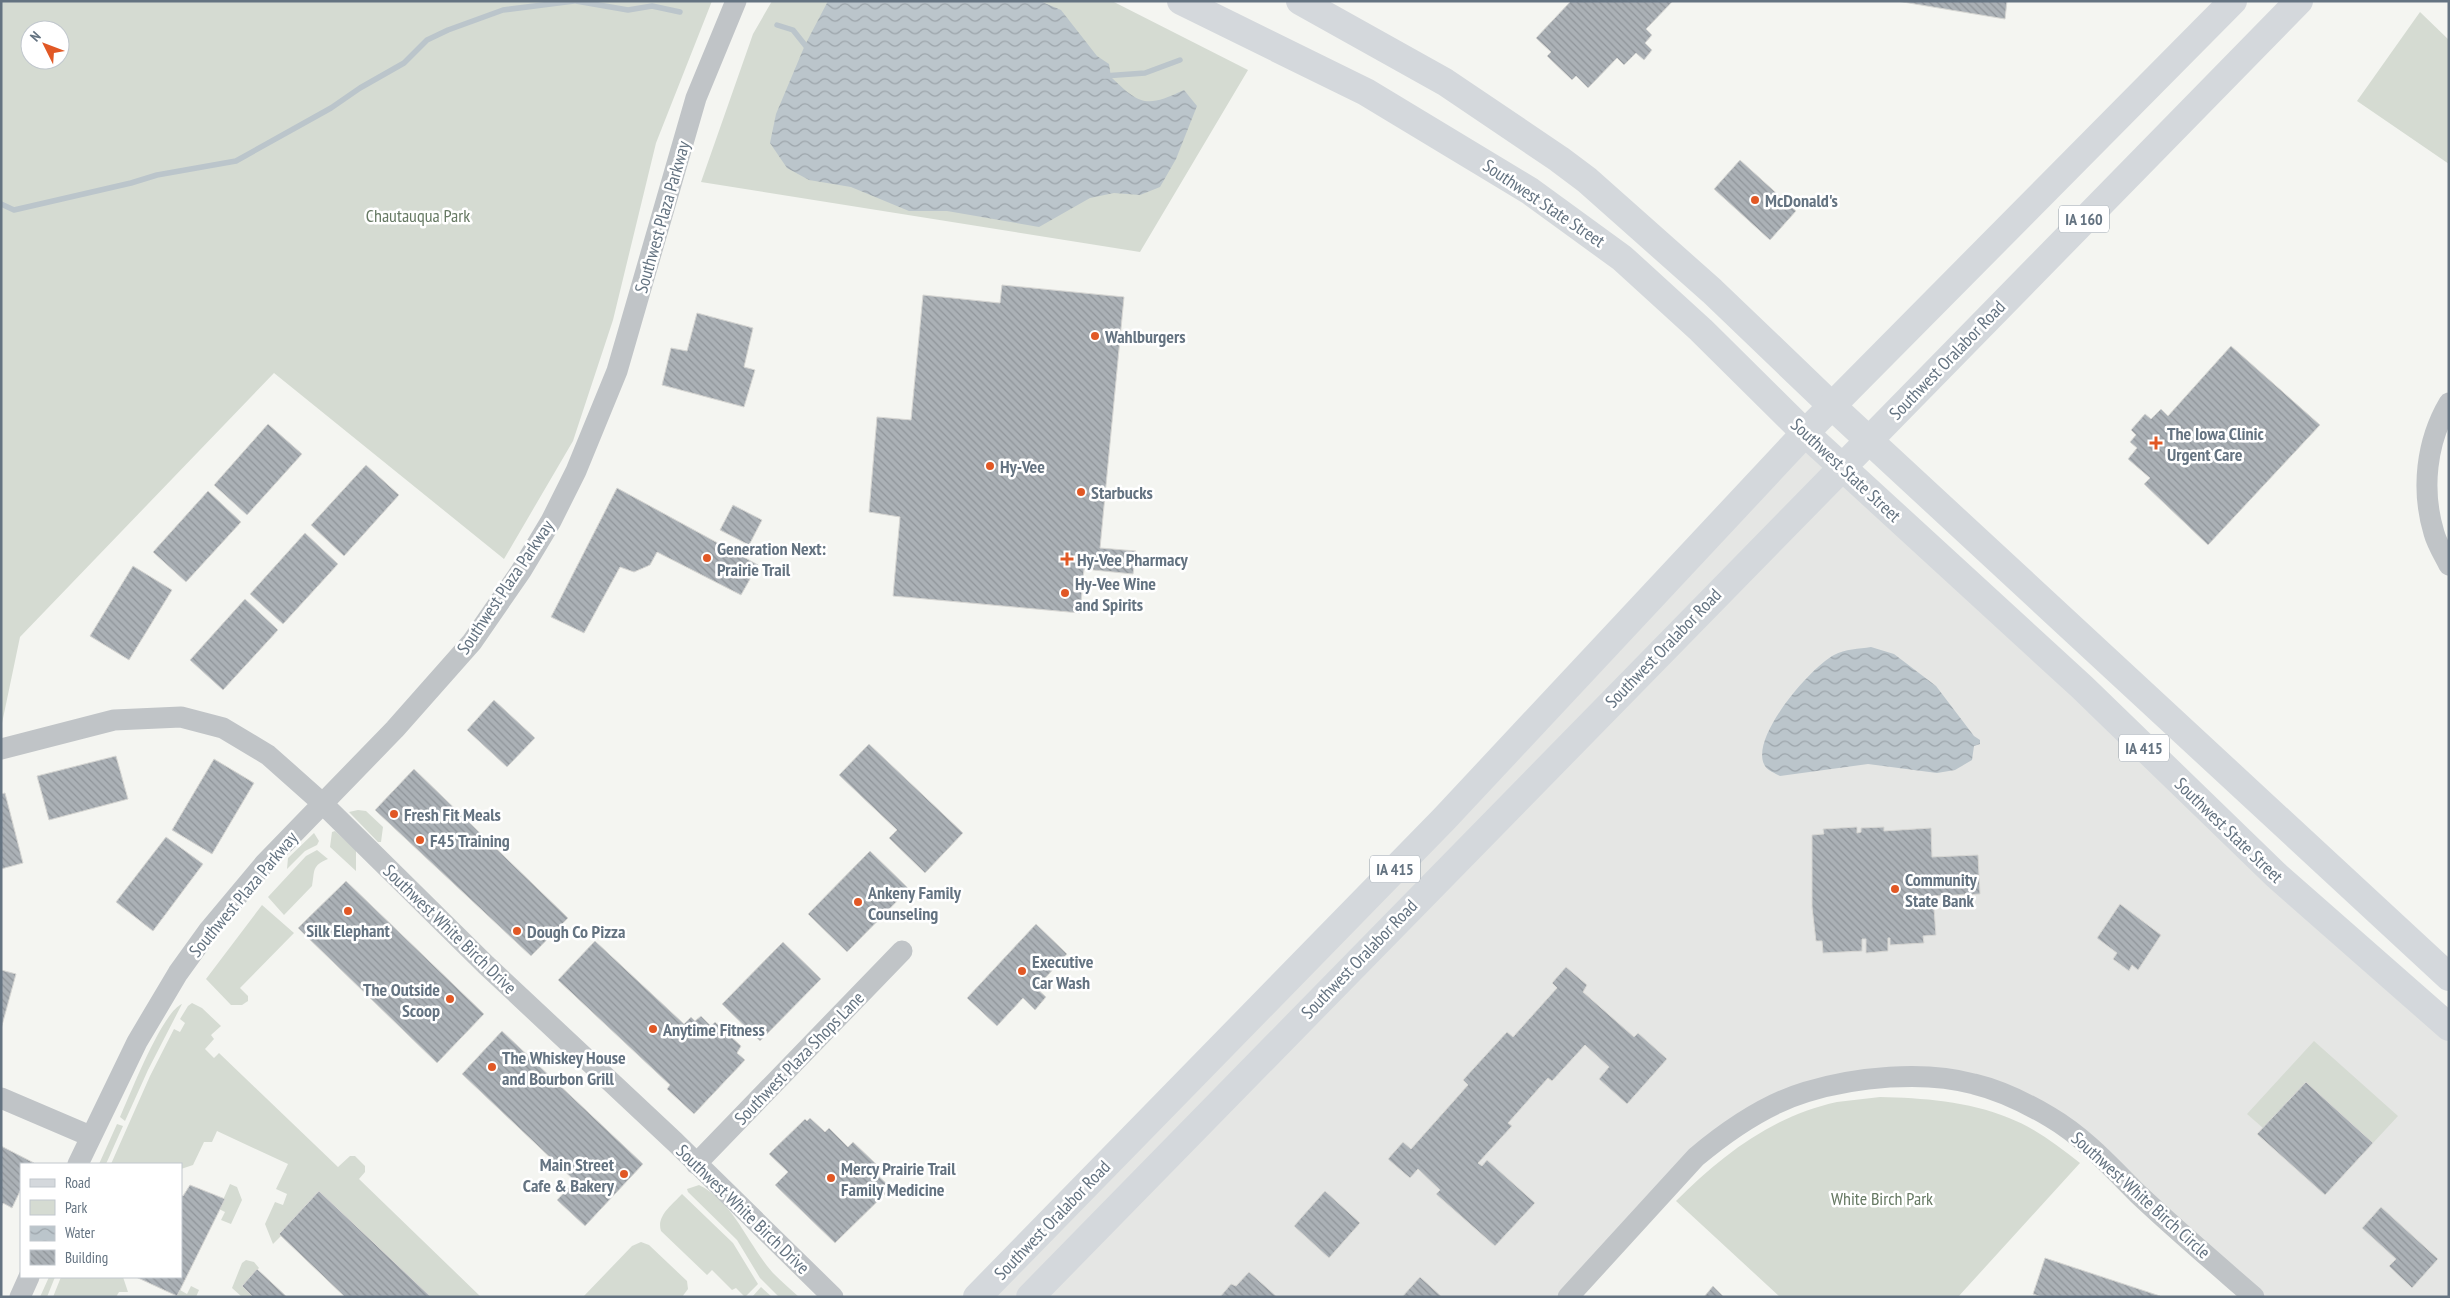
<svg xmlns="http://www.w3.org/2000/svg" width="2450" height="1298" viewBox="0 0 2450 1298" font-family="'PT Sans Narrow',sans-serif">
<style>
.built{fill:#e5e6e4}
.green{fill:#d5dbd2;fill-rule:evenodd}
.water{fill:url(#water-waves)}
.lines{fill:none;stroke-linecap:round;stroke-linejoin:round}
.stream{stroke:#bbc5cb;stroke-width:5.5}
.building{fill:url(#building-back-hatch);stroke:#d6d6d3}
.street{stroke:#c0c4c7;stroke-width:21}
.secondary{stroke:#d4d8dc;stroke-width:28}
.primary{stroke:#d4d8dc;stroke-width:28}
.poi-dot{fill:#e15825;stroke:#fff;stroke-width:2}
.labels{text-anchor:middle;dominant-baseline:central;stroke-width:5;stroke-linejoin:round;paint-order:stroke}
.shield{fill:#fff;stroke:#929da7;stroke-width:1}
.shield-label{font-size:16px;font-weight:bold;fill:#647381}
.poi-label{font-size:18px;font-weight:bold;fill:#647381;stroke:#fff;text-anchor:start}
.street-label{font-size:18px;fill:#647381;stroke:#fff}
.park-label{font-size:18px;fill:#667963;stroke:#fff}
</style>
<defs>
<pattern id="water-waves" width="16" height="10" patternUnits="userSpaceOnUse" patternTransform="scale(1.25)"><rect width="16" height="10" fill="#bbc5cb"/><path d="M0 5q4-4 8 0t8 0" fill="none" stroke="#9ca4aa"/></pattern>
<pattern id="building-back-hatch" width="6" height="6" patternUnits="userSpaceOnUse" patternTransform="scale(1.25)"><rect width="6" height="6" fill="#abb1b6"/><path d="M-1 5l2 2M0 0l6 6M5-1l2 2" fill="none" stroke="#8f9499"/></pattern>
</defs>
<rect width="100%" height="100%" fill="#f4f5f1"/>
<path class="built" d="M1805,433L2449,1027V1297H2254L2089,1144L1975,1084L1854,1082L1735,1128L1568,1297H977Z"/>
<path class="green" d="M1,1H712L656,143L613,320L573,441L504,559L274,373L20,637L1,728ZM30,30H60V60H30Z
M772,1H1112L1248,70L1140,252L701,182L753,34Z
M2420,12L2449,40V164L2357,101Z
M358,810L366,811L383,827L381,842H378L349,812Z
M335,831L356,850V871L330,847L332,832Z
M314,833L319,841L317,845L305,851L287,869L288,858Z
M317,850L328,859C311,866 315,871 312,886L284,915L268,897L306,856Z
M262,905L294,933L240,988L248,996V1001L242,1005H231L206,979Z
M192,1003L202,1008L221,1026L211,1035L214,1039L205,1049L214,1058L219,1053L338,1167L350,1156H355L365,1166V1172L359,1179L481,1297H431L319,1191L279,1234L281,1236L273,1244L265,1224L275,1202L283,1205L287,1194L276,1189L288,1164L217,1131L212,1142H204L193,1165L181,1169V1164H111L150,1076L174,1029L180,1032L185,1023L180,1019L188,1006Z
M182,1004L148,1070L125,1121L120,1117C130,1095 162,1012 182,1004Z
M2314,1041L2398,1116L2373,1143L2306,1082L2263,1128L2247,1114Z
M1880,1097C1922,1098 1968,1101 2009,1118C2035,1128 2058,1146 2080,1163L1958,1297H1780L1676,1201C1721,1156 1772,1116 1837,1102C1851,1100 1866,1099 1880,1097Z
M117,1124L123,1126L106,1164H99Z
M230,1184L237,1187L242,1200L231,1224L221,1220L225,1212L219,1209Z
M699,1185C734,1202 748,1245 773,1273C781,1281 790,1289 799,1297H779L760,1278L737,1240L688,1192L687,1189Z
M682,1194L733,1243L758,1284L745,1297L736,1288L732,1290L712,1270L707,1275L661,1231C656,1216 672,1205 682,1194Z
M641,1242L649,1245L687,1281L688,1289L682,1297H583L632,1246Z
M246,1260L254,1262L259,1268L242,1286L253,1297H242L232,1288L242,1263Z
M49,1277H55L47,1297H40Z
M61,1277H123L128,1292H119L116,1297H53Z
M191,1286L199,1290L196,1297H177L180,1290L187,1294Z
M761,1287L772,1297H752Z"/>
<path class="water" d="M828,1H1040L1061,10L1097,56L1109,64L1111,77C1140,105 1146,108 1184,90L1197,106L1176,159L1160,187L1140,195L1114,193L1090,198L1039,227L947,211H909L851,187L809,180L787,168L770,143L776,114L805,45Z
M1871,647L1894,654L1936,686L1974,736L1980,740V744L1974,746L1972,760L1955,770L1937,773L1868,764L1780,776C1775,773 1768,771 1765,766C1748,739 1811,667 1834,655C1845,649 1859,649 1871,647Z"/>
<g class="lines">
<path class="stream" d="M576,1L628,10L652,6L680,12
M777,25L793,30L809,50
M1104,76L1145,73L1180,60
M1,204L14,210L131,183L157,175L236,161L331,108L360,88L404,63L427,40L448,30L503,10L574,1"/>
</g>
<path class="building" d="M1571,1H1673L1646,29L1652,35L1645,43L1652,50L1644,60L1636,53L1624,65L1617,58L1588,88L1576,76L1572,80L1547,56L1551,52L1536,38Z
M1897,1H2007L2005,19Z
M1740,160L1796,211L1770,240L1714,189Z
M1002,285L1124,297L1100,548L1136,551L1133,574L1084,569L1080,613L893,596L900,517L869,512L877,417L911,420L923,295L1000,303Z
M697,313L753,328L744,367L755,370L744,407L662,385L671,348L687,351Z
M2231,346L2320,425L2208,545L2144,484L2150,478L2128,459L2137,448L2130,442L2136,435L2131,430L2145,414L2151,419L2161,409L2168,416Z
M268,424L302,454L247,515L214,485Z
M366,465L399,495L344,556L311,525Z
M617,488L758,565L741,595L657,552L650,565L634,572L620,567L584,633L551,617Z
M208,491L241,522L186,582L153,552Z
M733,505L762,520L749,545L720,530Z
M305,533L338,564L283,624L250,594Z
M133,566L172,590L129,660L90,636Z
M245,599L278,630L223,690L190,660Z
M494,700L535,738L507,767L467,730Z
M869,744L963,833L925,873L889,838L897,830L839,775Z
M116,756L128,799L49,820L37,776Z
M214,759L254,783L212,854L172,830Z
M414,769L568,918L531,956L375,810Z
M5,793L23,863L1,869V794Z
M1857,827V833L1861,832V828L1884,827V831L1931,828L1932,857L1978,855L1980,894L1933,896L1936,935L1923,936L1924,943L1890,945V938H1888V951L1866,953V939H1862V951L1823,953L1822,941H1816L1812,907V835L1824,834L1823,829Z
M166,837L203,864L153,931L116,902Z
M870,851L909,889L847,952L808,914Z
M346,881L484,1014L437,1063L298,928Z
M2120,904L2161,935L2138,970L2132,965L2129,971L2113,959L2117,953L2097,938Z
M1036,924L1067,954L1036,988L1046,997L1035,1010L1023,998L997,1026L967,998Z
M595,941L684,1024L691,1017L695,1021L701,1016L711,1026L715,1022L741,1046L737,1053L745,1060L694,1114L667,1089L670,1085L558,980Z
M783,942L821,979L760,1041L722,1004Z
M1566,967L1587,985L1583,992L1634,1037L1638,1033L1667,1059L1627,1104L1599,1079L1609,1067L1585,1045L1552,1081L1548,1078L1508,1123L1512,1126L1478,1163L1482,1166L1487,1160L1535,1203L1495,1246L1436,1194L1440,1190L1418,1169L1410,1178L1388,1159L1403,1142L1411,1149L1468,1085L1463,1080L1507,1032L1513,1037L1557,988L1552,983Z
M1,970L16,974L1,1029Z
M502,1031L643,1164L585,1226L557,1200L575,1181L462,1074Z
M2306,1082L2373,1143L2325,1195L2257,1134Z
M810,1118L825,1132L829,1128L848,1147L853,1142L876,1164L871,1169L891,1188L835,1243L775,1185L788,1172L769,1154L805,1119L807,1121Z
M1,1146L34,1163L21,1164V1189L12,1208L3,1203L1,1207Z
M190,1185L225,1199L177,1296L136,1277H181V1195L183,1196Z
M319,1191L431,1297H345L279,1234Z
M1325,1191L1360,1223L1329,1258L1294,1226Z
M2381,1207L2438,1259L2412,1288L2389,1266L2396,1259L2362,1228Z
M2045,1258L2160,1296V1297H2042L2033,1294Z
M257,1269L287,1297H253L242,1286Z
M1249,1272L1277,1297H1220L1231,1284L1236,1286Z
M1420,1277L1442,1297H1402Z
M1713,1286L1724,1297H1704Z"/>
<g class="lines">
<path class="street" d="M2449,403C2426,442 2421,490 2434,533C2437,544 2444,555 2449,565
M1,749L114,720L181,717L223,728L268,755L322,803L486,965L675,1142L833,1297
M1,1098L90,1136
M78,1164L137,1042L178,973L209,930L265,863L395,729L472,642L521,571L551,521L576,471L617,371L696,98L736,1
M696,1164L902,951
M20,1297L29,1277
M1568,1297L1696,1157C1727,1131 1766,1104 1806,1092C1855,1077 1924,1070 1974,1084C1999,1090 2028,1104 2050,1117C2084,1137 2110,1166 2138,1194C2175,1229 2215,1263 2254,1297"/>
<path class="secondary" d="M1181,1L1366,92L1530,191L1622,258L1701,330L1805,433
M1300,1L1445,82L1559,159L1587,180L1712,291L1832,406"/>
<path class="primary" d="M1832,406L2449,977
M1805,433L2082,687L2276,875L2449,1027
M977,1297L1444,819L1805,433L2233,1
M1030,1297L2299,1"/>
</g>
<g class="poi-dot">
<circle cx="1755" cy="200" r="5"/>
<circle cx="1095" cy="336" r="5"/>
<path d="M2153.5 435.5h5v5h5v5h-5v5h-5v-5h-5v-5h5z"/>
<circle cx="990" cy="466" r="5"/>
<circle cx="1081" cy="492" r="5"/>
<circle cx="707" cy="558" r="5"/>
<path d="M1064.5 551.5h5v5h5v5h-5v5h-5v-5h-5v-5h5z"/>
<circle cx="1065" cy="593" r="5"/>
<circle cx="394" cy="814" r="5"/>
<circle cx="420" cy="840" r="5"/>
<circle cx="1895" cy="889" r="5"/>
<circle cx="858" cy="902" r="5"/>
<circle cx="348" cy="911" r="5"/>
<circle cx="517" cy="931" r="5"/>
<circle cx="1022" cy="971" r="5"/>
<circle cx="450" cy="999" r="5"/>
<circle cx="653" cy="1029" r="5"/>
<circle cx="492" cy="1067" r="5"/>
<circle cx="624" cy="1174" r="5"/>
<circle cx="831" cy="1178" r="5"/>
</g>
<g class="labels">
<g class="shield">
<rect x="2059" y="205.5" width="50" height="27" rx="4"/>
<rect x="2119" y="734.5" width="50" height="27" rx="4"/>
<rect x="1370" y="855.5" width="50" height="27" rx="4"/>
</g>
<g class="shield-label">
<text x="2084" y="219">IA 160</text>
<text x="2144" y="748">IA 415</text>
<text x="1395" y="869">IA 415</text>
</g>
<g class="poi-label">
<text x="1765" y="200">McDonald's</text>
<text x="1105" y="336">Wahlburgers</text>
<text x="2167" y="433">The Iowa Clinic<tspan x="2167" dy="21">Urgent Care</tspan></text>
<text x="1000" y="466">Hy-Vee</text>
<text x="1091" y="492">Starbucks</text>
<text x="717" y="548">Generation Next:<tspan x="717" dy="21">Prairie Trail</tspan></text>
<text x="1077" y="559">Hy-Vee Pharmacy</text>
<text x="1075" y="583">Hy-Vee Wine<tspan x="1075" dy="21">and Spirits</tspan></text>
<text x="404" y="814">Fresh Fit Meals</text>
<text x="430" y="840">F45 Training</text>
<text x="1905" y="879">Community<tspan x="1905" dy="21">State Bank</tspan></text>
<text x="868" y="892">Ankeny Family<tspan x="868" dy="21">Counseling</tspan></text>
<text x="348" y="930" text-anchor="middle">Silk Elephant</text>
<text x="527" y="931">Dough Co Pizza</text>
<text x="1032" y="961">Executive<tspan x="1032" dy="21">Car Wash</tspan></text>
<text x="440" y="989" text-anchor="end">The Outside<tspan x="440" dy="21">Scoop</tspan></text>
<text x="663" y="1029">Anytime Fitness</text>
<text x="502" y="1057">The Whiskey House<tspan x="502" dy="21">and Bourbon Grill</tspan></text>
<text x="614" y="1164" text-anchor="end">Main Street<tspan x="614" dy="21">Cafe &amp; Bakery</tspan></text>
<text x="841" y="1168">Mercy Prairie Trail<tspan x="841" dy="21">Family Medicine</tspan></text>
</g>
<g class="street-label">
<text transform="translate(1544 203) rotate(34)">Southwest State Street</text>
<text transform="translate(662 217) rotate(-74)">Southwest Plaza Parkway</text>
<text transform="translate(1947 360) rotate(-46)">Southwest Oralabor Road</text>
<text transform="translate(1846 470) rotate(43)">Southwest State Street</text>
<text transform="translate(505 587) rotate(-56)">Southwest Plaza Parkway</text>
<text transform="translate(1663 648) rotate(-46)">Southwest Oralabor Road</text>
<text transform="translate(2229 830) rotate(44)">Southwest State Street</text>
<text transform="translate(243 894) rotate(-50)">Southwest Plaza Parkway</text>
<text transform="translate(450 929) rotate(44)">Southwest White Birch Drive</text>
<text transform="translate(1359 959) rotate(-46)">Southwest Oralabor Road</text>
<text transform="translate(799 1058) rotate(-46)">Southwest Plaza Shops Lane</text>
<text transform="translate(2141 1195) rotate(42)">Southwest White Birch Circle</text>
<text transform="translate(743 1209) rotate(44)">Southwest White Birch Drive</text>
<text transform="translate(1052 1220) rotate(-46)">Southwest Oralabor Road</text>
</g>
<g class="park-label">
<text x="418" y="215">Chautauqua Park</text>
<text x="1882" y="1198">White Birch Park</text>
</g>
</g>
<rect width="2450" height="1298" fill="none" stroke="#647381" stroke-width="5"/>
<rect x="20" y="1163" width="162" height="115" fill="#ffffff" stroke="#c1c7cd"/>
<rect x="30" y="1179" width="25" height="8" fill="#d4d8dc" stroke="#c1c7cd"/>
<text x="65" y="1188" font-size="15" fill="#647381">Road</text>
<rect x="30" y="1200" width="25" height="15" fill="#d5dbd2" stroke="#c1c7cd"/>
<text x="65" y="1213" font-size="15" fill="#647381">Park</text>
<rect x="30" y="1226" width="25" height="15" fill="url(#water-waves)" stroke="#c1c7cd"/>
<text x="65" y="1238" font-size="15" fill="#647381">Water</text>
<rect x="30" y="1250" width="25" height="15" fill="url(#building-back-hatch)" stroke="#c1c7cd"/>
<text x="65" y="1263" font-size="15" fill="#647381">Building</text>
<g transform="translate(45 45) rotate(312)"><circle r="24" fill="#ffffff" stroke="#c1c7cd"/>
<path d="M0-4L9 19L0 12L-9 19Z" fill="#e15825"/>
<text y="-8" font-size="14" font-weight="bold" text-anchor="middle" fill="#647381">N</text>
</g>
</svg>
